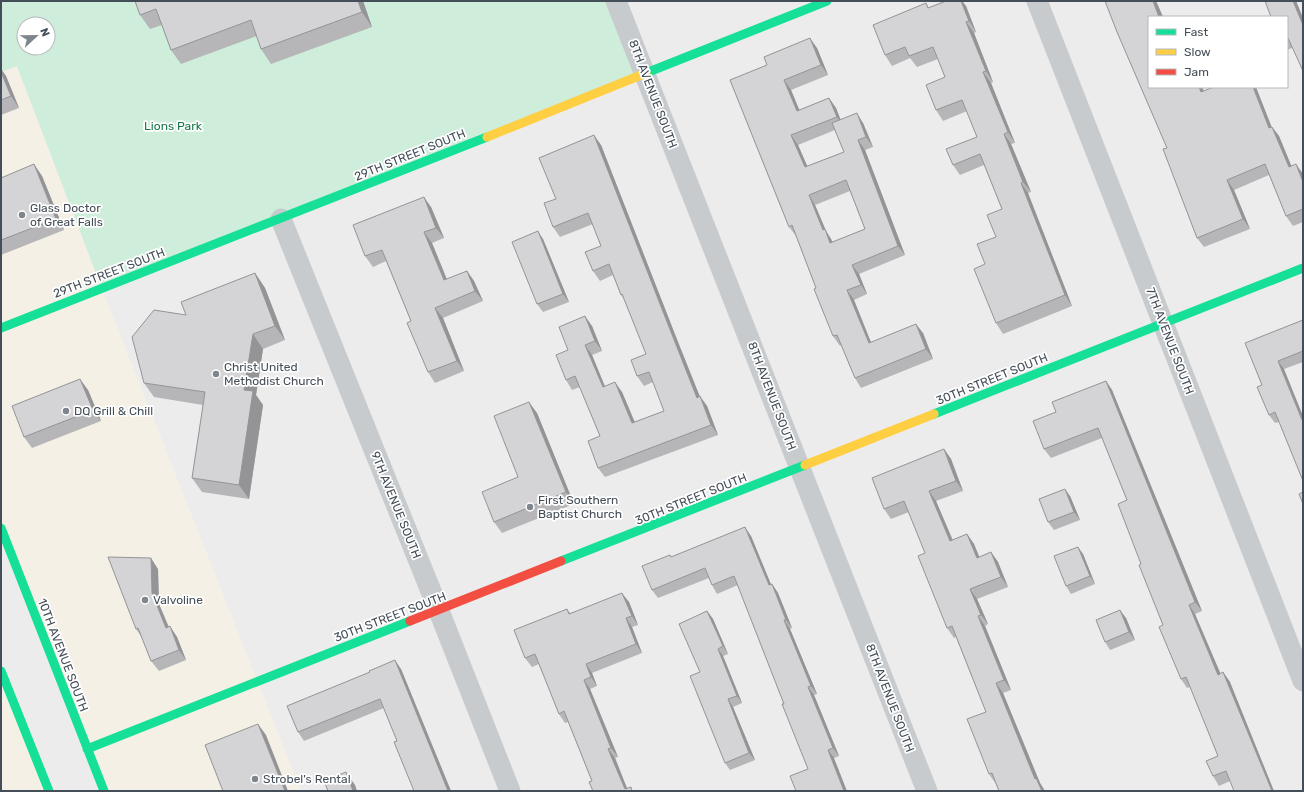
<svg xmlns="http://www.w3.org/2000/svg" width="1304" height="792" viewBox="0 0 1304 792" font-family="Rubik,sans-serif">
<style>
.commercial{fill:#f5f0e6}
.green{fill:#cfeddb;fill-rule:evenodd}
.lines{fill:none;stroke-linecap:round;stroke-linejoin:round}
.street{stroke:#c8cbcd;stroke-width:21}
.fast{stroke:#16e098;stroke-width:9}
.slow{stroke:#ffcf43;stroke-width:9}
.jam{stroke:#f24e42;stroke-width:9}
.wall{fill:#b6b6b8;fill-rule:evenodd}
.shaded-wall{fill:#949496}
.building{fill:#d4d4d6;stroke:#949496;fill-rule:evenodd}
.poi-dot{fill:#7f858c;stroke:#fff;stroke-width:1.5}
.labels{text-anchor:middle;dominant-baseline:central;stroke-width:3.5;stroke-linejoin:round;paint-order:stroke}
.street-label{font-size:12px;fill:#444e58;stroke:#fff}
.park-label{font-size:12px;fill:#167848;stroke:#fff}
.poi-label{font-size:12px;fill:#444e58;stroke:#fff;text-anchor:start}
</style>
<rect width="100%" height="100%" fill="#edecec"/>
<path class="commercial" d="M17,66L102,289L301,791H104L1,528V72Z
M1,671L50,791H1Z"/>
<path class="green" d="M1,1H616L645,73L102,289L17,66L1,72ZM24,24H48V48H24Z"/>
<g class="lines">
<path class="street" d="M616,1L927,791
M1037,1L1303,681
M281,219L439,611L510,791"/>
<path class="fast" d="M646,73L827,1
M1,328L487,137
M934,414L1303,268
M1,528L104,791
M561,561L805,465
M1,671L49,791
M87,749L410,621"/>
<path class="slow" d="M487,137L646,73
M805,465L934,414"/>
<path class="jam" d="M410,621L561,561"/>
</g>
<path class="wall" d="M135,1H363L372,27L271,64L261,49L257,36L181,64L171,50L162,25L150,29L140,15Z
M946,1H962L966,6L976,32L974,33L993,82L991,83L1015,143L1011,144L1031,192L1028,193L1072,306L1003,334L996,323L985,264L996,237L1002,209L984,165L960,175L953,165L977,137L967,111L943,121L936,110L945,77L938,59L917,67L910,58L892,66L885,55L926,3L929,8Z
M1105,1H1156L1163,17L1149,87H1202L1204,91L1272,127L1279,136L1291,166L1303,175V222L1293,226L1286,216L1269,175L1234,190L1250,229L1204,247L1197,238L1167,148Z
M1265,1H1296L1303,18L1292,48L1287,50V17Z
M817,48L828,75L791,90L799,110L829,98L836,108L841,120L863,123L873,147L865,150L905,255L859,274L867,294L854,300L871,342L923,333L933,359L861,388L855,378L841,345L840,346L833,336L816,288L796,236L789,227L730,80ZM835,130L844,152L807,166L798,145ZM850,191L865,229L833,242L831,239L826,231L815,205Z
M1,69L6,76L19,108L1,115Z
M601,145L678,342L700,397L707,406L718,435L605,477L598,468L600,436L580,387L572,390L566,380L568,350L592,326L602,351L592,355L605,386L622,392L635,422L664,411L653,382L644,386L637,376L646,354L625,300L621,295L613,275L600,281L593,271L601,246L593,224L560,237L553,227L556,199Z
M42,176L64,230L1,255V178Z
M431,207L444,238L432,243L447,279L467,271L474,281L483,301L443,318L464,371L435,383L428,372L411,321L386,261L373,267L365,256Z
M543,239L569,302L543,312L537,304Z
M255,273L265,288L285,340L263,349L256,395L263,405L249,499L202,492L192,478L203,405L154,397L144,383L186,315Z
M1303,320V362L1284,369L1279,422L1275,423L1269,415L1262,385Z
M1106,381L1112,390L1202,611L1195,614L1220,674L1223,672L1230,682V781L1219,786L1213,776L1218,756L1190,687L1187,688L1181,679L1163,625L1141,564L1127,500L1102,438L1051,458L1044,449L1056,412Z
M88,390L101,421L32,448L24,437Z
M537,413L574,504L502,533L494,522L518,477Z
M944,449L951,459L963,491L936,501L953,540L967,534L974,544L979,557L991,552L998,562L1008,587L977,599L988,624L985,626L1011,690L1003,693L1040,783L1045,791H999L996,784L989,774L986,712L956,637L954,638L947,628L925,553L909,512L891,519L884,509Z
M1070,496L1080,520L1054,530L1048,522Z
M751,536L771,585L772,584L778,593L792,628L790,629L817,694L814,695L839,756L808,769L784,704L738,585L717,594L712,585L709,578L658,598L652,590L670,555L671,557Z
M1083,554L1095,584L1071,594L1066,586Z
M158,569L159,604L169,627L177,637L186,660L159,671L151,661L143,639L136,629Z
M629,602L638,625L632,627L642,653L592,673L597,686L590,689L618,757L615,758L627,788L633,791L592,781L568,722L565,723L559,714L539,664L532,667L525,658L567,609L570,613Z
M707,611L713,619L728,654L723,656L742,703L733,707L755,760L730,770L725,763Z
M1126,618L1135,640L1110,650L1105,642Z
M401,669L451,791H414L397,741L384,708L304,741L298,732Z"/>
<path class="shaded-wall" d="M358,1H363L372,27L362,12Z
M961,1H962L966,6L976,32L969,21Z
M1153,1H1156L1163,17H1159Z
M1293,1H1296L1303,18V25Z
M966,22L974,33L993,82L986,71Z
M810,38L817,48L828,75L821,65Z
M1,69L6,76L19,108L11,96L1,72Z
M983,72L991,83L1015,143L1008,132Z
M784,80L791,90L804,121L797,111Z
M1199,87H1202L1208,102L1201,92Z
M1253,87H1256L1276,138L1269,128Z
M829,98L836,108L843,127L837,117Z
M857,113L863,123L873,147L866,137Z
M1272,127L1279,136L1296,177L1289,167Z
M1004,134L1011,144L1031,192L1023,182Z
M594,135L601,145L678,342L704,407L697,398L671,332Z
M791,135L798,145L812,177L805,167Z
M858,140L865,150L905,255L898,246Z
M34,164L42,176L64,230L56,219Z
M1296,164L1303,174V182Z
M1227,180L1234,190L1250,229L1243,219Z
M1021,183L1028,193L1072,306L1065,295Z
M809,195L815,205L826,231L831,239L837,253L830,243L823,230Z
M424,197L431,207L444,238L436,228Z
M538,231L543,239L569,302L563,294Z
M424,232L432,243L451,290L444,280Z
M852,265L859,274L867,294L861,285Z
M467,271L474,281L483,301L475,291Z
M255,273L265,288L285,340L275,326Z
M847,290L854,300L875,353L869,343Z
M435,308L443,318L464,371L457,361Z
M585,316L592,326L602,351L595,341Z
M916,324L923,333L933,359L926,349Z
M253,334L263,349L256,395L263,405L249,499L239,485L244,390Z
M585,345L592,355L609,397L603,387Z
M1278,361L1284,369L1303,416V422Z
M80,379L88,390L101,421L93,410Z
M1106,381L1112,390L1202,611L1195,602Z
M615,382L622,392L639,433L632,423Z
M700,396L707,406L718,435L711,425Z
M529,402L537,413L574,504L566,492Z
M944,449L951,459L963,491L956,481Z
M1065,489L1070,496L1080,520L1074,512Z
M929,491L936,501L957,551L950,541Z
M745,527L751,536L775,594L769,585Z
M967,534L974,544L984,568L977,558Z
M1078,547L1083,554L1095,584L1090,576Z
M991,552L998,562L1008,587L1001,577Z
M151,558L158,569L159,604L173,638L166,628L152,593Z
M772,584L778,593L792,628L786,620Z
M970,589L977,599L988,624L981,615Z
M622,593L629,602L638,625L632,616Z
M1189,605L1195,614L1225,684L1218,675Z
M1120,610L1126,618L1135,640L1129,632Z
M707,611L713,619L728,654L723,646Z
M978,616L985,626L1011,690L1004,680Z
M626,618L632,627L642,653L636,644Z
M784,620L790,629L817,694L811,686Z
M170,626L177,637L186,660L179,650Z
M718,649L723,656L742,703L737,696Z
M395,660L401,669L451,791H448Z
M586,664L592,673L597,686L591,677Z
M1223,672L1230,682L1274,791H1272Z
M584,680L590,689L618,757L611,748Z
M996,683L1003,693L1040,783L1045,791H1042L1035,779Z
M808,687L814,695L839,756L833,748Z
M728,699L733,707L755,760L749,753Z
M258,724L266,735L288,791H285Z
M608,749L615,758L628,791L625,789Z
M828,750L834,758L847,791H844Z
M346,772L355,785L357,791H353Z"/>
<path class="building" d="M135,1H358L362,12L261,49L251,20L171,50L156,9L140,15Z
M946,1H961L969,21L966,22L986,71L983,72L1008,132L1004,134L1023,182L1021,183L1065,295L996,323L974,269L985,264L977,244L996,237L987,215L1002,209L980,154L953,165L946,149L977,137L962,100L936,110L926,85L945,77L933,47L909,56L905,47L885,55L873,25L926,3L928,8Z
M1105,1H1153L1159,17H1149V87H1199L1201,92L1214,87H1253L1269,128L1272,127L1289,167L1296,164L1303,182V209L1286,216L1265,164L1227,180L1243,219L1197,238L1163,149L1167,148L1117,32Z
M1265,1H1293L1303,25V71L1288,38L1287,39V17H1271Z
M810,38L821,65L784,80L797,111L829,98L837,117L791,135L805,167L844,152L832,123L857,113L866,137L858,140L898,246L852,265L861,285L847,290L869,343L916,324L926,349L855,378L837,335L833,336L814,289L816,288L792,225L789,227L730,80L767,65L764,57ZM846,180L865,229L830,243L825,229L823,230L809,195Z
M1,72L11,96L1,100Z
M594,135L671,332L697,398L700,396L711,425L598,468L588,441L600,436L575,376L566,380L556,355L568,350L559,327L585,316L595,341L585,345L603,387L615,382L632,423L664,411L649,372L637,376L631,360L646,354L622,294L621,295L609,264L593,271L585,252L601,246L588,213L553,227L544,203L556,199L539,158Z
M34,164L56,219L1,240V178Z
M424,197L436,228L424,232L444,280L467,271L475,291L435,308L457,361L428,372L407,323L411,321L382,250L365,256L353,225Z
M538,231L563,294L537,304L512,242Z
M255,273L275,326L253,334L244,390L253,391L239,485L192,478L205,392L144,383L132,337L154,310L186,315L181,302Z
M1303,320V351L1278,361L1302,420H1303V481L1275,412L1269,415L1257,387L1262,385L1245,343Z
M80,379L93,410L24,437L12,406Z
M1106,381L1195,602L1189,605L1218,675L1223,672L1272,791H1234L1226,771L1213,776L1206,761L1218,756L1186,677L1181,679L1159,627L1163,625L1139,565L1141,564L1118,504L1127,500L1098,428L1044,449L1033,421L1056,412L1052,402Z
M529,402L566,492L494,522L482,492L518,477L494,416Z
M944,449L956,481L929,491L950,541L967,534L977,558L991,552L1001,577L970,589L981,615L978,616L1004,680L996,683L1035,779L1036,778L1042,791H999L992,773L989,774L967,719L986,712L952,626L947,628L918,556L925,553L904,501L884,509L872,478Z
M1065,489L1074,512L1048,522L1039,499Z
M1303,492V504L1299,494Z
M745,527L769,585L772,584L786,620H784L811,686L808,687L833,748L828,750L844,791H796L790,776L808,769L782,704H784L734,576L712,585L705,568L652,590L642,566L670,555L671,557Z
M1078,547L1090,576L1066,586L1054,556Z
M108,557L151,558L152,593L166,628L170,626L179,650L151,661L138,628L136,629Z
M622,593L632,616L626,618L636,644L586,664L591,677L584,680L611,748L608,749L625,789L631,787L632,791H593L589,782L592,781L564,711L559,714L535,654L525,658L514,630L567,609L569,614Z
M1120,610L1129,632L1105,642L1096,620Z
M707,611L723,646L718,649L737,696L728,699L749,753L725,763L690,676L700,672L679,624Z
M395,660L448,791H414L394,742L397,741L380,699L298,732L287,706L370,672L369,671Z
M258,724L285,791H223L205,745Z
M346,772L353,791H328L324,781Z"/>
<g class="poi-dot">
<circle cx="22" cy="215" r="4"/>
<circle cx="216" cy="374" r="4"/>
<circle cx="66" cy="411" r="4"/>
<circle cx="530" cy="507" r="4"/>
<circle cx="145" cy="600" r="4"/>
<circle cx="255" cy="779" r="4"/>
</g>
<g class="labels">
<g class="street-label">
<text transform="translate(653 94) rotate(69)">8TH AVENUE SOUTH</text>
<text transform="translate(410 155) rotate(-22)">29TH STREET SOUTH</text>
<text transform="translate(109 273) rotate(-21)">29TH STREET SOUTH</text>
<text transform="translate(1170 341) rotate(69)">7TH AVENUE SOUTH</text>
<text transform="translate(992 379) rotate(-22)">30TH STREET SOUTH</text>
<text transform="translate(772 396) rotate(69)">8TH AVENUE SOUTH</text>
<text transform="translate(691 499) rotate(-22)">30TH STREET SOUTH</text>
<text transform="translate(396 505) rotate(68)">9TH AVENUE SOUTH</text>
<text transform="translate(390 617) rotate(-21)">30TH STREET SOUTH</text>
<text transform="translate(63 655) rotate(69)">10TH AVENUE SOUTH</text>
<text transform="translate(890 698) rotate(69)">8TH AVENUE SOUTH</text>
</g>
<g class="park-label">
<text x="173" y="126">Lions Park</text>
</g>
<g class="poi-label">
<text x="30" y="208">Glass Doctor<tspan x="30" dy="14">of Great Falls</tspan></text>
<text x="224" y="367">Christ United<tspan x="224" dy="14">Methodist Church</tspan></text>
<text x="74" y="411">DQ Grill &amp; Chill</text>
<text x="538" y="500">First Southern<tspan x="538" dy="14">Baptist Church</tspan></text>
<text x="153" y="600">Valvoline</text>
<text x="263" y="779">Strobel's Rental</text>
</g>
</g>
<rect width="1304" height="792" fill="none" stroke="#444e58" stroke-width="4"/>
<rect x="1148" y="16" width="140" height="72" fill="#ffffff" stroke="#b4b8bc"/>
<rect x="1156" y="29" width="20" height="6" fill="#16e098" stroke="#b4b8bc"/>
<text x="1184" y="36" font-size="12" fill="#444e58">Fast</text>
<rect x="1156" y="49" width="20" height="6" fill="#ffcf43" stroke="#b4b8bc"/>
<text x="1184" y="56" font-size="12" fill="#444e58">Slow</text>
<rect x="1156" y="69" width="20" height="6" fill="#f24e42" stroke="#b4b8bc"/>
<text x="1184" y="76" font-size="12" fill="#444e58">Jam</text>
<g transform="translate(36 36) rotate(68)"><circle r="19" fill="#ffffff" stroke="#b4b8bc"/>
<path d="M0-3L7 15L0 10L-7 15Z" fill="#7f858c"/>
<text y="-6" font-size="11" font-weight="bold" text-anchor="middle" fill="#444e58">N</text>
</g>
</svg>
